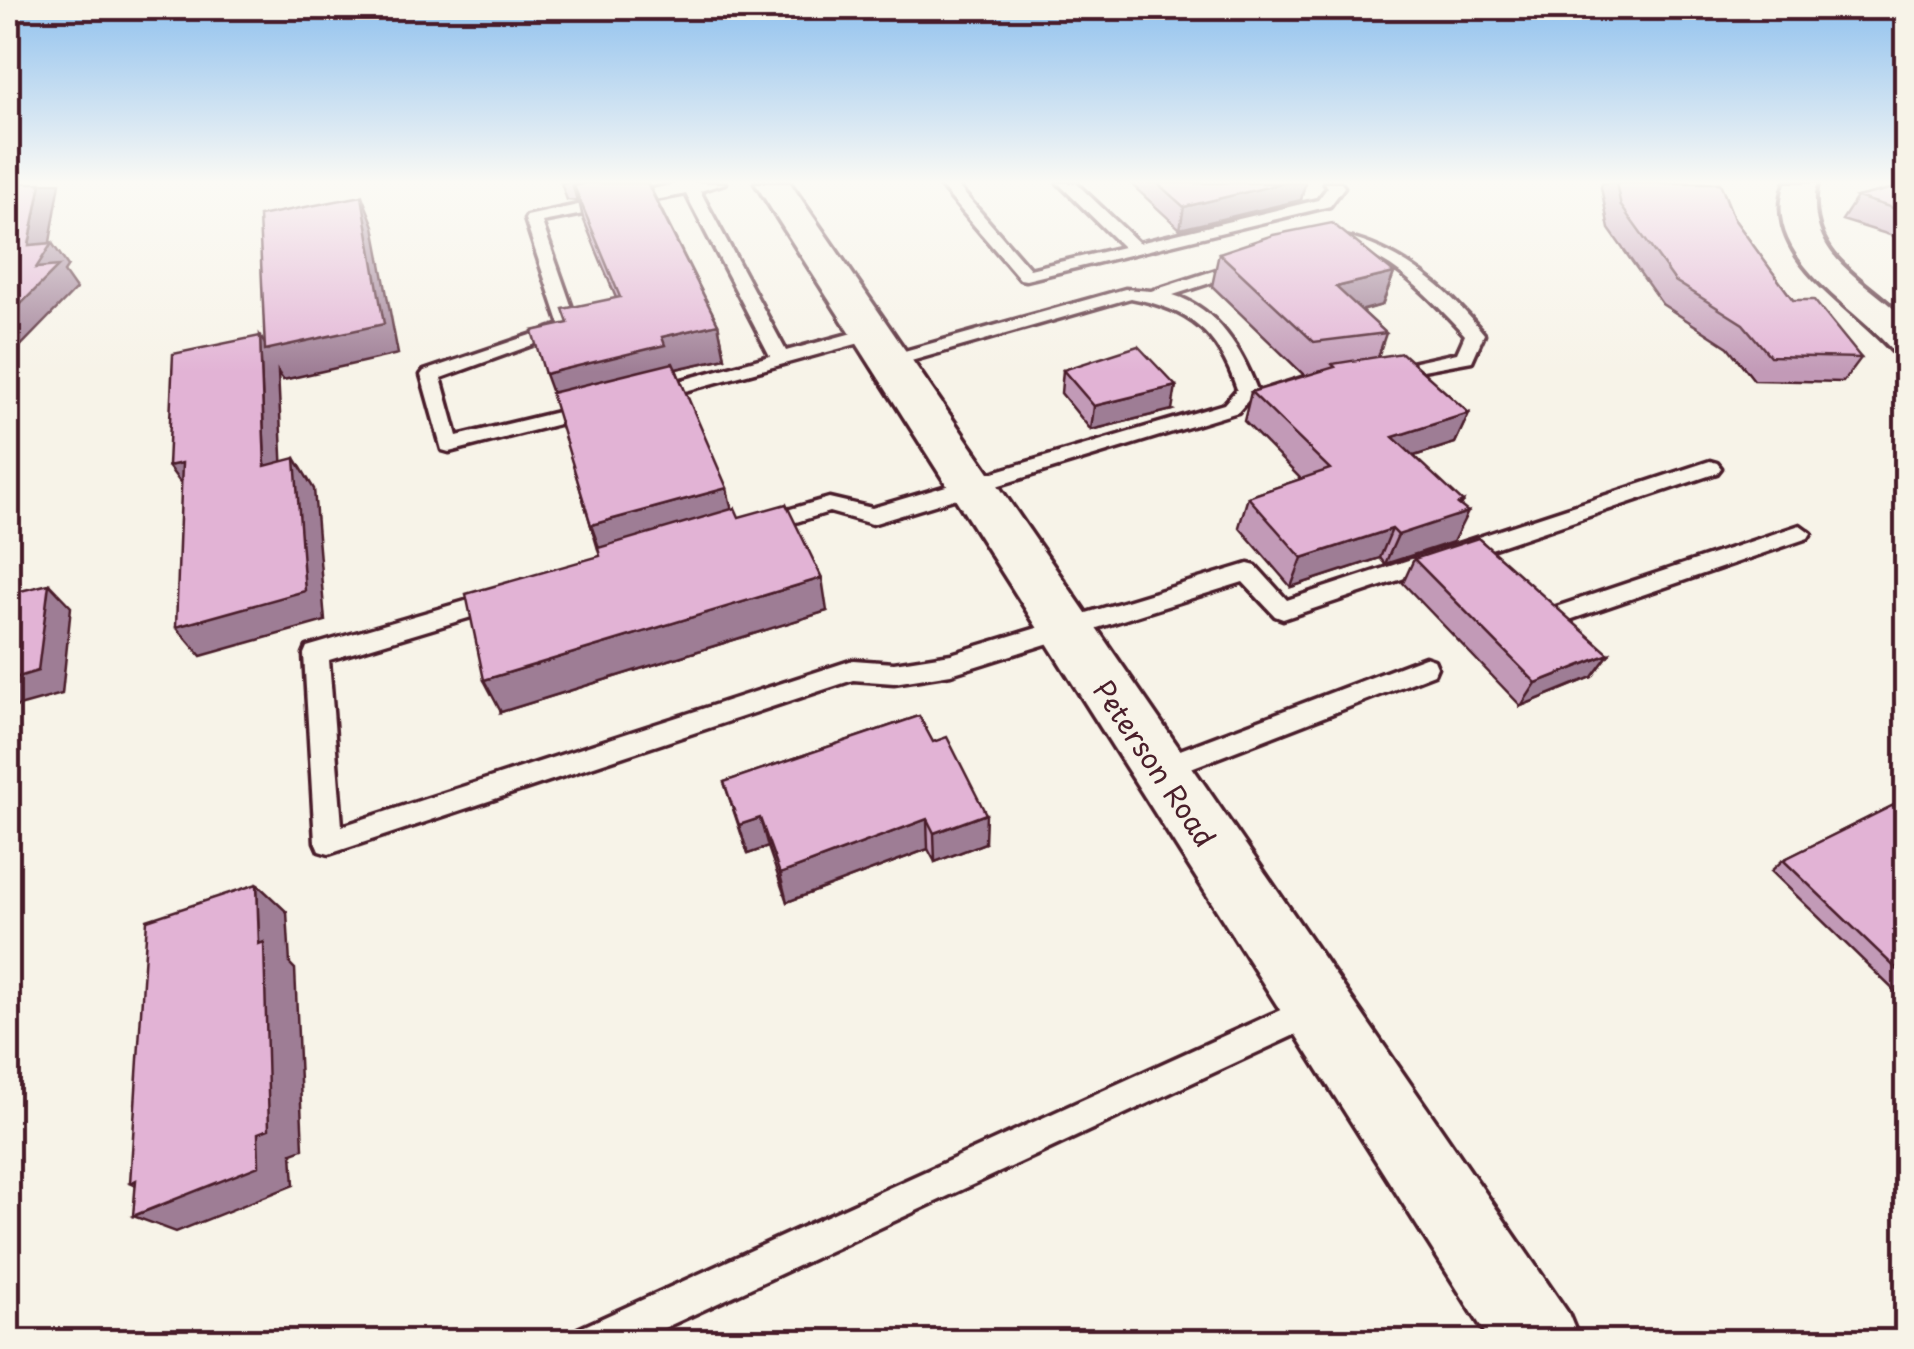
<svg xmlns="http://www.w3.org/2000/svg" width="1914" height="1349" viewBox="0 0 1914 1349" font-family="'Playpen Sans',sans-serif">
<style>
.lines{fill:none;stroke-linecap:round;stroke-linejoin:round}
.lane-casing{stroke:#4a1f2b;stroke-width:7}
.street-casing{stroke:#4a1f2b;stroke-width:8}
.primary-casing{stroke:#4a1f2b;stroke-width:7}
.lane{fill:#f7f3e8;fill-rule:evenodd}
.street{fill:#f7f3e8;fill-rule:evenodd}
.primary{fill:#f7f3e8;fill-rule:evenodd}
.wall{fill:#c29ab7;stroke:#4a1f2b;stroke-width:2.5}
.shaded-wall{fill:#9e7d95;stroke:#4a1f2b;stroke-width:2.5}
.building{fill:#e2b3d5;stroke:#4a1f2b;stroke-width:2.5}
.labels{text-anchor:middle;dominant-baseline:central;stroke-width:10;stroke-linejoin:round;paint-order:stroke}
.street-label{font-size:28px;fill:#4a1f2b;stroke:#f7f3e8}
</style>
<rect width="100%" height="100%" fill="#f7f3e8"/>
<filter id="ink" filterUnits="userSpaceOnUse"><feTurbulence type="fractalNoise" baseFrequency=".01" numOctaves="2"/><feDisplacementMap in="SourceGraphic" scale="20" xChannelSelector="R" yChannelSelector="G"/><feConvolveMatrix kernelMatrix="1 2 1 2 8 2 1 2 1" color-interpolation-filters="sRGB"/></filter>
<g filter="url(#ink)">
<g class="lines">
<g class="lane-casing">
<path id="lane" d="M680,183H725L700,191L786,351L871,328L880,334L878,338L649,401L642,399V391L770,356L686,194L542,222L579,328L441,378L457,436L591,404L601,410L598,414L449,452L442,450L421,375L424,371L560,325L525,219L527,216Z
M938,183H955L1030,269L1123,247L1058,183H1076L1139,243L1318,200L1328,187L1324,183H1341L1344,187L1330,206L1026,280L1020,279Z
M1345,237C1401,250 1449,289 1484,334L1472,361L1379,378V370L1457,353L1465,335C1436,304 1402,266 1361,251C1346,246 1327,253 1316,244L1324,239Z
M1247,260L1256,265L1253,269L1173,295C1217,308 1242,350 1257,390L1238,412L872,524L829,512L760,533L749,525L752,520L829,498L872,508L1224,404L1237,389C1218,333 1190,309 1131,298L897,365H883L880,361L883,357L1125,289L1151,291Z
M1710,461L1717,463L1721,468L1717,473L1283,619L1275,616L1243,582L951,674L894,683L853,680L329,854L319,851L315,842L304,654L307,647L500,591L508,594L512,600L508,606L329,660L342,826L853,660L894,663L951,654L1248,564L1256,566L1287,600Z
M1800,525L1811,533L1808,538L1546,628L1538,625L1522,608L1534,599L1550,609Z
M1425,657L1434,660L1437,667L1434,674L1160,780L1151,777L1147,769L1151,761Z
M1318,993L1329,997L1334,1008L1329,1019L634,1342H572L578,1329Z"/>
</g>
<g class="street-casing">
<path id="street" d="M1786,183H1818C1814,192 1815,197 1815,206C1817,264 1872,283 1906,321V354L1893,351C1854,305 1760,257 1786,183Z"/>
</g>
<g class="primary-casing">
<path id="primary" d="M755,183H790L1568,1313L1580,1342H1491Z"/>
</g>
<use href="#lane" class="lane"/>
<use href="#street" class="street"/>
<use href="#primary" class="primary"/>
</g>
<path class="wall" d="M561,183H648L718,324L725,358L676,369L731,509L827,611L501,712L600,556L552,393L568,323L616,298L583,218L579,201L567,200Z
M1130,183H1305L1301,200L1180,229Z
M1602,183H1720L1734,219L1793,300L1861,358L1843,382L1754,380L1728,347L1662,304L1609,229L1601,187Z
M1906,185V240L1842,220L1857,197Z
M1219,253L1394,273L1382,305L1362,311L1386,333L1378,357L1469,413L1455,443L1414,456L1461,506L1453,542L1385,564L1380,558L1291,587L1239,527L1248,497L1301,479L1244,421L1251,392L1304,375L1212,286Z
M1063,370L1172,410L1091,430L1061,393Z
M1414,559L1609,654L1592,677L1521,706L1403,583Z
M919,716L985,843L935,862L928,849L787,902L768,847L748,854L724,782Z
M1906,799V1002L1771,871L1783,860Z"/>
<path class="shaded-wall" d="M41,183H60L49,248L52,243L68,266L64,272L76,289L8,359V317L36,268L29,245Z
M572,183H648L574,186L579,201H577Z
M1284,183H1305L1301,200L1180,229L1184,207Z
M362,196L374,226L398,354L283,380L278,372L284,496L265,466L260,336L268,349Z
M1394,273L1382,305L1326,320L1336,287Z
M718,324L725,358L671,370L557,407L545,374L662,337Z
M1176,386L1172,410L1091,430L1094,406Z
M1469,413L1455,443L1382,466L1393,437Z
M295,458L314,489L325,621L201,656L176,627Z
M182,463L191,497L168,466Z
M727,488L734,521L603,559L591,525Z
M1463,502L1456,516L1468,512L1453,542L1385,564L1398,535Z
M1392,529L1380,558L1291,587L1302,558Z
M822,578L827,611L501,712L484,680Z
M49,584L71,607L62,694L8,709V680Z
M1609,654L1592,677L1521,706L1536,683Z
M986,814L985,843L935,862L934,833Z
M760,818L768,847L748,854L739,825Z
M927,819L928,849L787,902L780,874Z
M257,884L287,912L290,964L295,969L303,1149L292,1153L294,1185L176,1232L133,1216L172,1201L130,1183L258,1133L259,944Z"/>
<path class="building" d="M8,183H41L29,245L52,243L36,268L59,266L8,317Z
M587,183H647L718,324L662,337L665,345L545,374L532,331L568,323L563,309L620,297L574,186Z
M1157,183H1284L1184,207Z
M1616,183H1720L1734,219L1793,300H1814L1861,358L1770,356L1743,324L1675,281L1621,206Z
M1906,185V212L1857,197Z
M362,196L384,324L265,350L259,216Z
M1332,223L1394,273L1336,287L1386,333L1314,342L1219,253L1273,235Z
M260,336L265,466L295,458L305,591L176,627L182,463L168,466L173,354Z
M1138,346L1176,386L1094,406L1063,370Z
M1402,353L1469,413L1393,437L1463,502L1458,504L1468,512L1398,535L1392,529L1302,558L1248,497L1330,469L1251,392L1335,367L1332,364Z
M673,363L727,488L591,525L551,393Z
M786,504L822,578L484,680L466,594L600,556L598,548L735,508L739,517Z
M1478,538L1609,654L1536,683L1414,559Z
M49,584L38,671L8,680V594Z
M919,716L933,742L947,737L986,814L934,833L927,819L780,874L760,818L739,825L724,782Z
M1906,799V978L1783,860Z
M257,884L259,944L264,942L269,1129L258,1133L259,1166L133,1216L136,1180L130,1183L147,920Z"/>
</g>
<linearGradient id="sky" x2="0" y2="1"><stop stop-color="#90c1ee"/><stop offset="0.49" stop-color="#fbfaf5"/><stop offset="1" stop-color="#fbfaf5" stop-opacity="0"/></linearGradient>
<rect width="1914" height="372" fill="url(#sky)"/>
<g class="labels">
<g class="street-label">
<text transform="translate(1155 763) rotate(56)">Peterson Road</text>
</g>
</g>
<rect width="1914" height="1349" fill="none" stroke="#f7f3e8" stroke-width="40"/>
<rect x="20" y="20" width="1874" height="1309" fill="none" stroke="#4a1f2b" stroke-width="4" filter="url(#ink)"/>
</svg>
